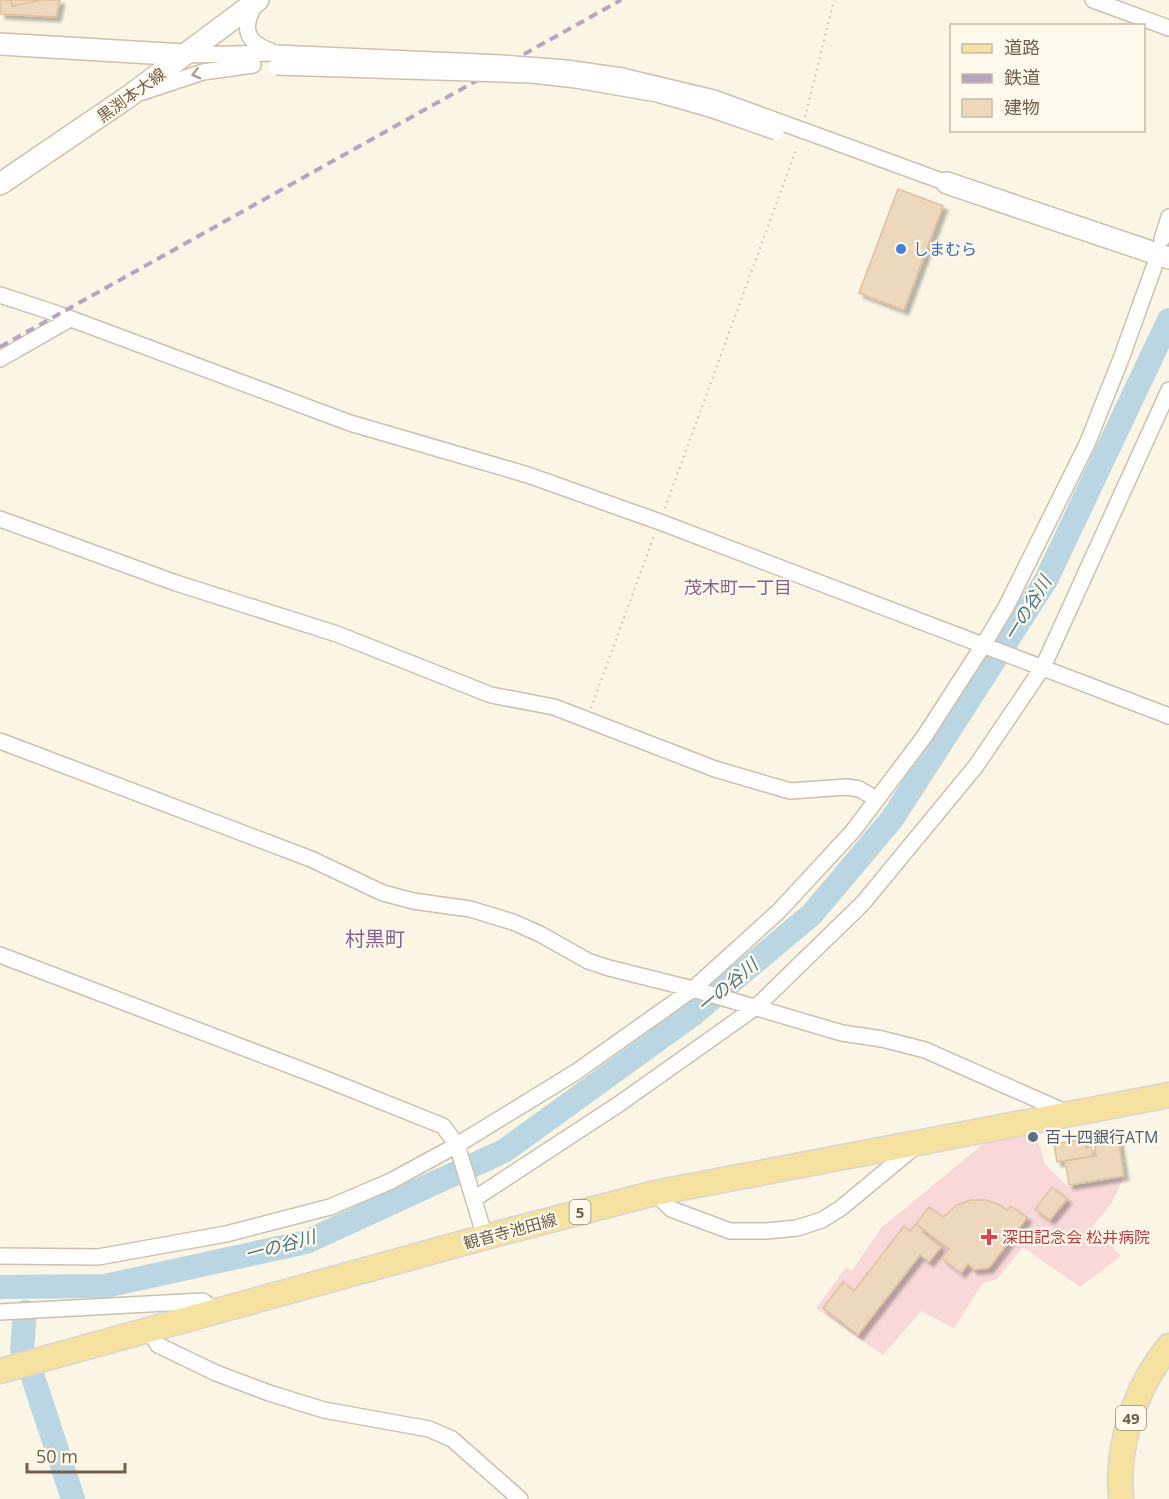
<svg xmlns="http://www.w3.org/2000/svg" width="1169" height="1499" viewBox="0 0 1169 1499" font-family="'Open Sans','Noto Sans JP',sans-serif">
<style>
.medical{fill:#f8d8d8}
.lines{fill:none;stroke-linecap:round;stroke-linejoin:round}
.river{stroke:#bad6e2;stroke-width:24}
.building{fill:#eed8bd;stroke:#dfc19f;stroke-width:1.5;filter:url(#shadow)}
.street-casing{stroke:#cdc0ae;stroke-width:18}
.secondary-casing{stroke:#cebfa9;stroke-width:24}
.primary-casing{stroke:#dad5d0;stroke-width:27}
.path{stroke:#d2bba1;stroke-width:2;stroke-dasharray:1.5 4.5;stroke-linecap:butt}
.street{stroke:#fff;stroke-width:15}
.secondary{stroke:#fff;stroke-width:21}
.primary{stroke:#f5e2a0;stroke-width:24}
.rail{stroke:#b9a3c3;stroke-width:4;stroke-dasharray:9 6;stroke-linecap:butt}
.street-bridge-casing{stroke:#cdc0ae;stroke-width:18;stroke-linecap:butt}
.street-bridge{stroke:#fff;stroke-width:15}
.oneway{stroke:#aa9e93}
.shop-dot{fill:#3f7fe0;stroke:#fef9ea;stroke-width:2}
.service-dot{fill:#5c6f8a;stroke:#fef9ea;stroke-width:2}
.health-dot{fill:#e0444e;stroke:#fef9ea;stroke-width:2}
.labels{text-anchor:middle;dominant-baseline:central;stroke-width:4.5;stroke-linejoin:round;paint-order:stroke}
.shield{fill:#fef9ea;stroke:#9b8c7b;stroke-width:1.5}
.shield-label{font-size:15px;font-weight:bold;fill:#715e4b}
.street-label{font-size:16px;fill:#715e4b;stroke:#fef9ea}
.shop-label{font-size:16px;fill:#366cbe;stroke:#fef9ea;text-anchor:start}
.service-label{font-size:16px;fill:#4e5e75;stroke:#fef9ea;text-anchor:start}
.health-label{font-size:16px;fill:#be3a42;stroke:#fef9ea;text-anchor:start}
.neighbourhood-label{font-size:18px;fill:#85638d;stroke:#fef9ea}
.water-label{font-size:18px;font-style:italic;fill:#4a768a;stroke:#fef9ea}
.quarter-label{font-size:20px;fill:#85638d;stroke:#fef9ea}
</style>
<defs>
<filter id="shadow"><feDropShadow dx="4.5" dy="4.5" stdDeviation="1.5" flood-color="#0004"/></filter>
</defs>
<rect width="100%" height="100%" fill="#faf5e4"/>
<path class="medical" d="M1035,1131L1045,1164L1068,1187L1124,1177L1111,1204L1092,1227L1121,1256L1080,1287L1023,1247L997,1279L983,1283L954,1328L921,1311L883,1355L816,1308L846,1268L852,1271L881,1228L988,1140Z"/>
<g class="lines">
<path class="river" d="M0,1287L105,1286L306,1242L504,1151L692,1015L812,914L892,819L1046,580L1169,320
M22,1349L25,1312
M31,1371L73,1499"/>
</g>
<path class="building" d="M0,0H11L12,6L42,0H60L56,17L1,14Z
M11,0H42L12,6Z
M898,189L943,206L904,310L859,293Z
M1118,1138L1124,1176L1069,1185L1065,1161L1096,1156L1094,1142Z
M1084,1139L1086,1148L1091,1147L1093,1156L1057,1162L1054,1144Z
M1052,1187L1067,1199L1050,1220L1035,1209Z
M971,1200H986L1000,1205L1007,1210L1011,1206L1027,1218L989,1268L974,1270L968,1264L961,1273L942,1258L949,1249L916,1224L929,1207L943,1217L957,1205Z
M916,1224L924,1230L922,1232L941,1247L929,1262L920,1255L858,1335L823,1308L843,1282L854,1291L904,1226L910,1231Z"/>
<g class="lines">
<g class="street-casing">
<path id="street" d="M1093,0L1169,28
M256,3C242,26 244,42 271,51
M184,55L277,53
M143,92L203,72L253,65
M802,130L947,183
M1162,239L1169,217
M0,295L58,314L350,423L528,475L660,522L1169,716
M0,359L70,319
M0,519L176,583L337,634L491,695L554,707L715,769L790,791L847,787L859,789L877,799
M0,741L311,859L383,893L413,901L470,909L513,922L540,934L588,961L609,968L693,989L842,1033L882,1039L925,1050L1070,1114
M0,955L323,1078L443,1126L457,1145L485,1237
M655,1193L671,1209L730,1231H767L797,1228L822,1220L841,1208L917,1145
M474,1199L619,1104L756,1007L863,903L976,766L1043,667L1169,390
M0,1256L98,1257L226,1234L330,1207L391,1181L457,1145L576,1072L693,989L779,911L853,831L924,737L984,644L1006,607L1087,444L1122,356L1154,267
M0,1312L203,1301L217,1311
M148,1329L158,1345L216,1373L269,1393L324,1410L429,1429L452,1439L520,1499"/>
</g>
<g class="secondary-casing">
<path id="secondary" d="M0,44L184,55
M947,183L1169,258
M0,184L128,97L258,0"/>
</g>
<g class="primary-casing">
<path id="primary" d="M0,1371L485,1237L655,1193L1169,1095
M1121,1499C1116,1445 1135,1388 1169,1346"/>
</g>
<path class="path" d="M805,117L834,0
M665,508L797,147
M591,708L655,533"/>
<use href="#street" class="street"/>
<use href="#secondary" class="secondary"/>
<use href="#primary" class="primary"/>
<path class="rail" d="M0,347L621,0"/>
<g class="street-bridge-casing">
<path id="street-bridge" d="M277,53L501,63L566,68L622,76L714,98L802,130
M276,67L532,75L576,80L657,94L710,109L776,132"/>
</g>
<use href="#street-bridge" class="street-bridge"/>
</g>
<defs><path id="oneway-chevron" d="M-2-3.5L2.5 0L-2 3.5" fill="none" stroke-width="1.6" stroke-linecap="round" stroke-linejoin="round" transform="scale(1.5)"/></defs>
<use class="oneway" href="#oneway-chevron" transform="translate(196 74) rotate(166)"/>
<circle class="shop-dot" cx="901" cy="249" r="6"/>
<circle class="service-dot" cx="1033" cy="1137" r="6"/>
<path class="health-dot" d="M986 1228h6v6h6v6h-6v6h-6v-6h-6v-6h6z"/>
<g class="labels">
<g class="shield">
<rect x="569.5" y="1200" width="21" height="24" rx="4.5"/>
<rect x="1116" y="1406" width="30" height="24" rx="4.5"/>
</g>
<g class="shield-label">
<text x="580" y="1212">5</text>
<text x="1131" y="1418">49</text>
</g>
<g class="street-label">
<text transform="translate(131 95) rotate(-36)">黒渕本大線</text>
<text transform="translate(510 1231) rotate(-15)">観音寺池田線</text>
</g>
<g class="shop-label">
<text x="913" y="249">しまむら</text>
</g>
<g class="service-label">
<text x="1045" y="1137">百十四銀行ATM</text>
</g>
<g class="health-label">
<text x="1002" y="1237">深田記念会 松井病院</text>
</g>
<g class="neighbourhood-label">
<text x="738" y="587">茂木町一丁目</text>
</g>
<g class="water-label">
<text transform="translate(1027 608) rotate(-58)">一の谷川</text>
<text transform="translate(727 985) rotate(-40)">一の谷川</text>
<text transform="translate(280 1245) rotate(-15)">一の谷川</text>
</g>
<g class="quarter-label">
<text x="375" y="938">村黒町</text>
</g>
</g>
<rect x="950" y="24" width="195" height="108" fill="#fef9ea" stroke="#c6bbaa" stroke-width="1.5"/>
<rect x="962" y="44" width="30" height="9" fill="#f5e2a0" stroke="#c6bbaa" stroke-width="1.5"/>
<text x="1004" y="54" font-size="18" fill="#715e4b">道路</text>
<rect x="962" y="74" width="30" height="9" fill="#b9a3c3" stroke="#c6bbaa" stroke-width="1.5"/>
<text x="1004" y="84" font-size="18" fill="#715e4b">鉄道</text>
<rect x="962" y="99" width="30" height="18" fill="#eed8bd" stroke="#c6bbaa" stroke-width="1.5"/>
<text x="1004" y="114" font-size="18" fill="#715e4b">建物</text>
<path d="M27 1463v9h98v-9" fill="none" stroke="#715e4b" stroke-width="3"/>
<text x="36" y="1463" font-size="18" fill="#715e4b" stroke="#fef9ea" stroke-width="4.5" paint-order="stroke">50 m</text>
</svg>
